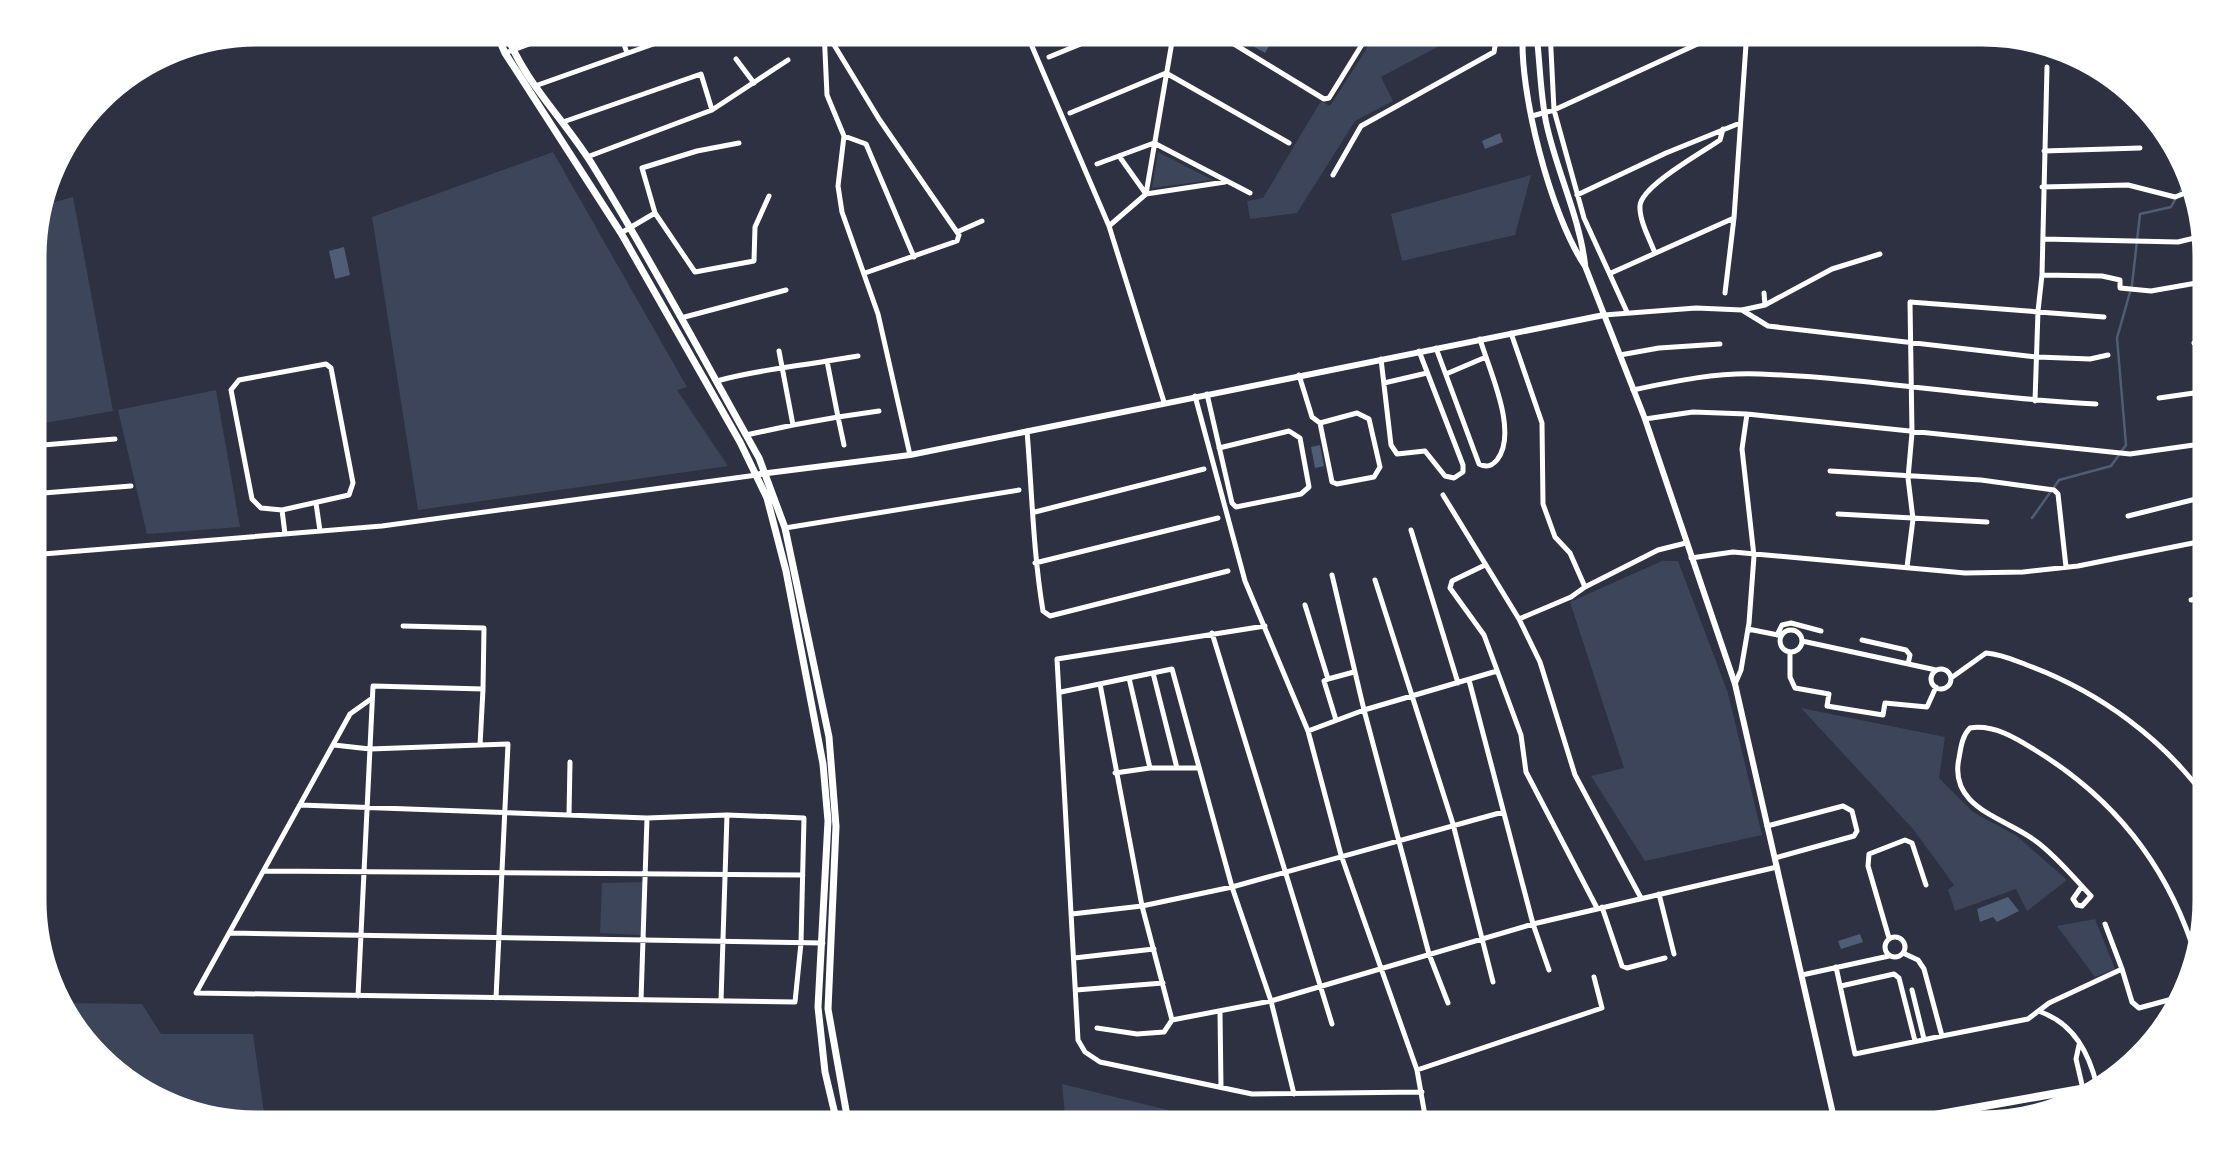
<svg xmlns="http://www.w3.org/2000/svg" width="2239" height="1157" viewBox="0 0 2239 1157" font-family="Cabin,sans-serif">
<style>
.green{fill:#3c4559}
.water{fill:#4f5d75}
.lines{fill:none;stroke-linecap:round;stroke-linejoin:round}
.stream{stroke:#4f5d75;stroke-width:2.5}
.minor{stroke:#fff;stroke-width:5}
.tertiary{stroke:#fff;stroke-width:6}
.secondary{stroke:#fff;stroke-width:7}
.primary{stroke:#fff;stroke-width:8}
.rim{fill:none;stroke:#fff;stroke-width:9}
</style>
<rect width="100%" height="100%" fill="#2d3142"/>
<path class="green" d="M1426,30H1469L1381,77L1393,101L1355,121L1297,213L1250,219L1247,201L1263,198L1321,101L1330,106L1376,34Z
M1861,30H1982L2048,45L1903,38Z
M553,152L687,387L677,390L728,466L418,510L372,217Z
M1158,152L1213,180L1152,188Z
M1531,175L1515,235L1402,261L1391,214Z
M73,197L113,411L39,424C28,354 21,275 40,206Z
M216,390L240,527L147,534L118,410Z
M1662,561H1678L1728,693L1762,835L1645,861L1591,776L1624,768L1570,602Z
M1801,708L1945,737L1939,778L1973,812L2017,836L2067,880L2027,911L2016,889L1955,911L1948,890L1954,885L1913,829Z
M644,882L641,935L600,933L602,883Z
M2095,919L2115,969L2095,977L2057,926Z
M62,1003L142,1004L161,1034H253L266,1127L156,1104L76,1038Z
M1062,1084L1168,1110L1171,1127H1066Z
M862,1120L957,1121L959,1127H863Z"/>
<path class="water" d="M1243,30H1273L1277,32L1265,53L1239,38Z
M1500,133L1503,142L1485,149L1482,141Z
M344,247L350,275L335,279L329,251Z
M1320,445L1324,466L1315,468L1311,447Z
M2008,897L2019,911L1997,922L1993,917L1980,922L1977,909Z
M1860,934L1863,942L1841,949L1838,941Z"/>
<g class="lines">
<path class="stream" d="M2180,192L2188,177
M2032,518L2059,480L2111,466L2126,445L2117,338L2132,285L2140,214L2171,207L2176,198"/>
<path class="minor" d="M619,30L627,53
M824,30L827,95L844,136L838,186L842,212L878,314L910,455
M825,30L879,119L959,235L957,241L865,273
M1025,30L1109,226L1164,402
M1211,30L1324,99L1329,98L1371,30
M1311,30H1375
M1492,30L1502,39H1537
M1550,30L1554,110L1584,218L1627,312
M505,53L567,30
M1049,57L1115,30
M736,59L754,83
M535,86L693,30
M1070,113L1166,73L1289,143
M1532,116L1554,110L1728,30
M563,122L701,74L712,110
M844,136L866,144L914,257
M2044,151L2140,148
M1119,156L1146,194L1225,182
M587,157L712,110L788,60
M1097,164L1154,143L1250,193
M1333,175L1361,126L1494,52L1498,30
M2042,187L2128,185L2175,197L2193,190
M1577,195L1666,153L1740,123
M655,213L695,272L754,261L755,227L769,196
M1109,226L1146,194L1174,30
M957,232L982,221
M621,233L655,213L642,168L697,151L739,143
M2043,239L2178,242L2207,235
M1655,253C1650,240 1639,220 1640,206C1641,186 1703,152 1720,140L1723,129
M1611,273L1734,218L1747,30
M2042,275L2102,276L2120,280V288L2151,291L2208,281
M1725,293L1734,218
M1764,293L1765,305
M1742,310L1768,326L2037,357L2090,359L2108,355
M1604,315L1696,308L1742,310L1765,305L1832,269L1880,254
M681,318L786,290
M1511,333L1542,423L1543,504L1555,537L1570,553L1585,587
M2194,343L2208,339
M1436,348L1479,464C1487,468 1492,466 1497,460C1519,432 1489,370 1480,339
M1620,355L1659,348L1720,344
M1381,359L1391,445L1397,454L1425,451L1445,476L1454,478L1463,472V465L1419,351
M827,361L858,356
M326,364L331,368L353,483L349,495L282,510L261,508L252,499L231,390L239,380Z
M1446,374L1486,357
M1299,375L1312,417L1320,423L1332,482L1337,484L1374,477L1380,467L1369,419L1357,413L1320,423
M717,381C752,371 791,367 827,361L838,417L793,425L779,351
M1384,383L1427,373
M1633,390C1675,381 1718,372 1760,374C1873,378 1984,399 2096,404
M1207,394L1232,503L1236,507L1301,494L1309,487L1300,438L1289,431L1219,448
M1195,396L1245,581L1308,731L1341,855L1417,1070L1427,1127
M2159,398L2208,391
M2035,401L2038,311L2042,275L2047,67
M1645,419L1693,412L1747,414L2130,454L2208,443
M1027,431C1032,491 1033,551 1043,611L1050,616L1228,571
M746,435L793,425
M844,445L838,417L879,411
M31,446L115,439
M1830,471L1981,480L2054,490L2058,494L2066,567
M31,494L131,486
M1443,495L1519,619L1540,662L1575,775L1641,898
M316,503L320,531
M282,510L285,534
M1035,512L1204,469
M1838,514L1987,522
M2128,516L2208,496
M785,528L1019,490
M1411,530L1458,683
M31,555L382,526L757,475
M1691,558L1733,552L1965,573L2023,572L2078,566L2208,540
M1035,563L1218,518
M1485,565L1452,581L1450,588L1484,635L1521,735L1526,772L1597,908
M1907,567L1913,519L1908,478L1912,433L1910,302L2104,317
M1332,575L1364,710L1429,954L1448,1003
M1375,580L1453,824L1493,982
M2191,600L2208,596
M1305,605L1328,679L1354,672
M1519,619L1571,597L1585,587L1658,550L1686,543
M1265,626L1057,659L1078,1040L1085,1052L1100,1062L1252,1094L1422,1092
M1748,629L1778,635
M1780 641a11 11 0 1 1 22 0a11 11 0 1 1-22 0Z
M1212,633L1332,1024
M1777,635L1782,625L1791,623L1821,631
M1862,640L1906,650L1910,655L1908,664
M1802,641L1936,670
M1790,652V677L1795,688L1829,694L1827,706L1883,715L1885,703L1927,707L1936,687
M1931 679a10 10 0 1 1 20 0a10 10 0 1 1-20 0Z
M1153,673L1177,768
M1129,678L1150,768
M1951,678L1986,653C2001,654 2014,660 2027,665C2100,692 2164,739 2209,802
M1328,679L1324,681L1336,720
M1469,680L1533,924L1549,970
M1100,684L1142,906L1172,1020
M1735,684L1741,670L1749,623L1754,556L1742,449L1747,414
M483,689L480,745L508,744L496,998
M1061,692L1172,669L1232,887L1271,1001L1294,1094
M1308,731L1364,710L1497,671
M334,745L370,749L480,745
M1115,773L1150,768H1198
M300,805L647,818L727,815L804,818L801,943L795,1002L196,993L350,714L371,699
M569,815L570,762
M1767,826L1843,806L1852,811L1857,831L1854,836L1775,858
M264,871L803,875
M2082,886L2073,899L2077,905L2082,906L2091,896C2074,878 2057,857 2037,842C2007,818 1948,809 1959,758C1961,747 1962,736 1970,728C1993,724 2016,738 2035,750C2114,798 2169,868 2196,957
M1659,894L1674,954
M1602,907L1622,966L1627,968L1665,958
M1072,914L1142,906L1232,887L1503,812
M2105,924L2122,969
M230,933L823,943
M1885 947a10 10 0 1 1 20 0a10 10 0 1 1-20 0Z
M1889,938L1868,866L1869,854L1905,840L1912,843L1926,885
M1903,953L1918,960L1924,969L1942,1036L2028,1019L2049,1003L2122,969L2132,1002L2139,1008L2187,995
M1074,958L1154,949
M1836,967L1855,1054L1942,1036
M1802,975L1889,956
M1841,986L1894,974L1899,978L1915,1041
M1076,990L1163,983
M1912,990L1924,1039
M358,996L373,686L483,689L484,628L403,626
M641,1000L647,818
M721,1001L727,815
M1220,1012L1221,1087
M2041,1012C2074,1024 2089,1053 2097,1086
M1097,1028L1137,1034L1164,1032L1172,1020L1271,1001L1533,924L1777,867
M2079,1045L2076,1059L2083,1089
M1417,1070L1602,1008L1594,977"/>
<path class="tertiary" d="M1523,30C1518,90 1551,216 1585,266L1645,419L1735,684L1836,1127
M1536,30C1540,61 1540,91 1546,122C1556,170 1579,215 1585,264
M760,474L910,455L1604,315"/>
<path class="secondary" d="M495,30L505,53L621,233L740,442L767,498L786,571L823,764L828,821L818,1007L825,1072L838,1127
M505,30C523,82 567,122 595,169C653,263 705,362 759,458L785,528L829,737L836,826L828,1009L849,1127"/>
<path class="primary" d="M1867,1127L2114,1083
M1935,1127L2064,1104"/>
</g>
<path d="M0 0H2239V1157H0ZM257 42H1982A215 215 0 0 1 2197 257V900A215 215 0 0 1 1982 1115H257A215 215 0 0 1 42 900V257A215 215 0 0 1 257 42Z" fill="#fff" fill-rule="evenodd"/>
<path class="rim" d="M257 42H1982A215 215 0 0 1 2197 257V900A215 215 0 0 1 1982 1115H257A215 215 0 0 1 42 900V257A215 215 0 0 1 257 42Z"/>
</svg>
